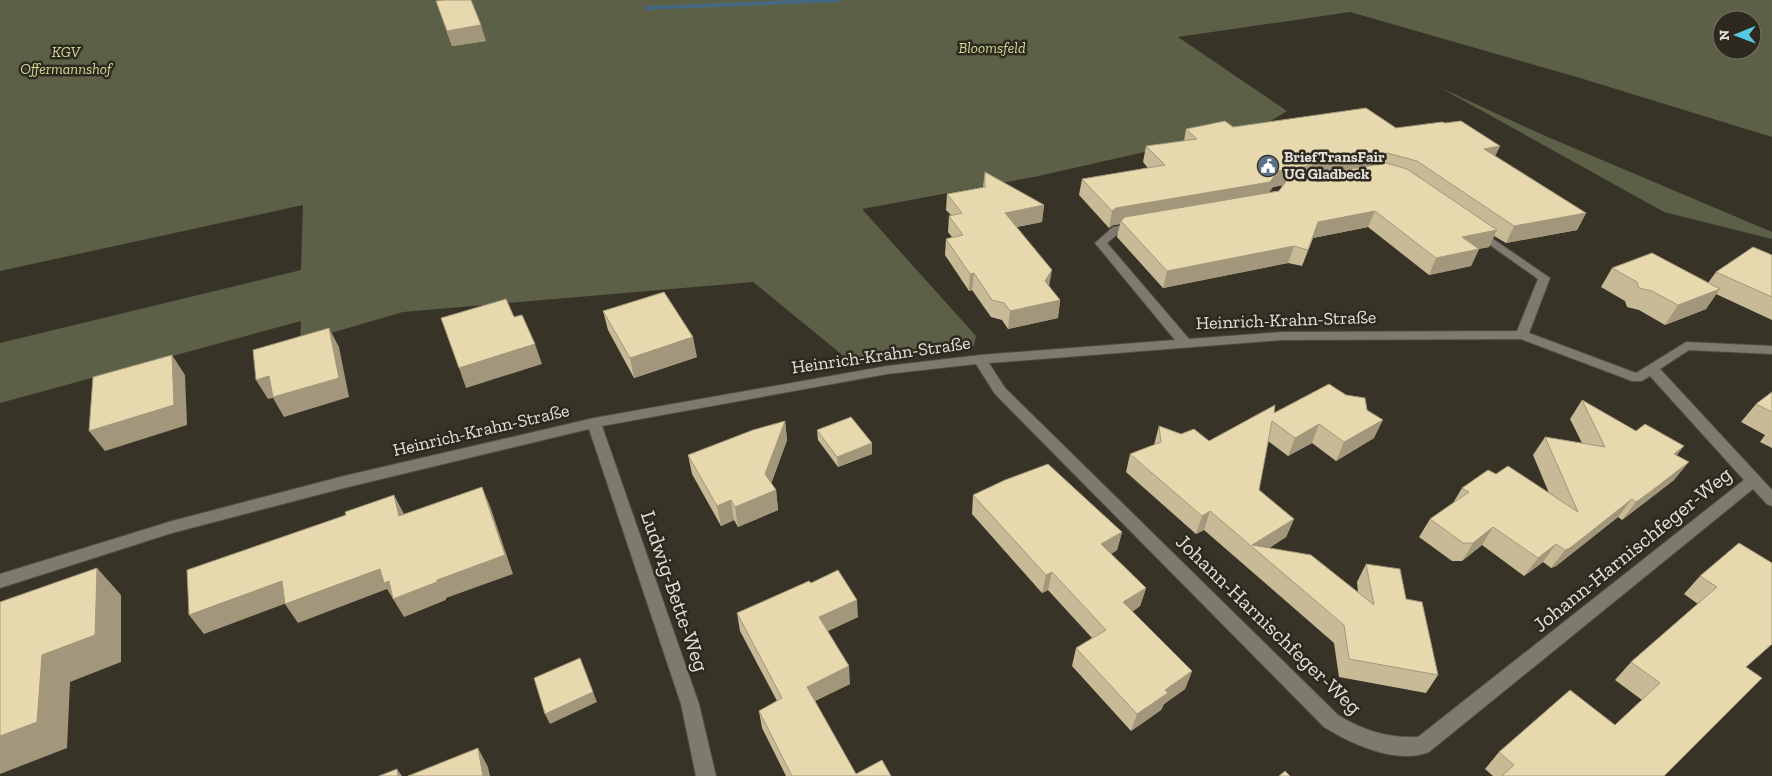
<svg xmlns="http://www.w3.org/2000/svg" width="1772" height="776" viewBox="0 0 1772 776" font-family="'Zilla Slab',serif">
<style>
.green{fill:#5c6046;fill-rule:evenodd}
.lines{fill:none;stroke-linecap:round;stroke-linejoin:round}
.stream{fill:#466782;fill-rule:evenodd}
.minor-casing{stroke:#514e45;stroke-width:2}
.minor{fill:#7e7a6d;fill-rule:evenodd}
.wall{fill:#c8ba96;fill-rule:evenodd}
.shaded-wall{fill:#a2977a}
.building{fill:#e8d8ae;stroke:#a2977a}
.labels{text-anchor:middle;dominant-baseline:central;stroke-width:5;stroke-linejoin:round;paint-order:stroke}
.far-park-label{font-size:15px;font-style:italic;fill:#d1dc99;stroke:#2d291e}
.far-poi-label{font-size:15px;font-weight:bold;fill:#e4e1da;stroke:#2d291e;text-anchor:start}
.street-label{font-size:18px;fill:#e4e1da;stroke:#2d291e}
.near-street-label{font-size:21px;fill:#e4e1da;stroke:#2d291e}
</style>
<rect width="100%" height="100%" fill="#373327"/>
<path class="green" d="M0,0H1772V137L1580,78L1350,12L1178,37L1287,111L1264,125L1034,177L862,209L976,336L974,346L846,358L753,282L403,312L300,342L301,321L0,403V343L301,270L303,205L0,271ZM1722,20H1752V50H1722Z
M1439,87L1543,135L1772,232V239L1664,212Z"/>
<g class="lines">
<path class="stream" d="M794,0H842L839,2L646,10L643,8L646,6Z"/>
<g class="minor-casing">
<path id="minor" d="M1138,223L1142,224L1144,226L1142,228L1120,232L1107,243L1189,339L1282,332L1517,331L1538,279L1473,233L1471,231L1477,228L1550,278L1529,333L1636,373L1686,342L1772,346V354L1689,350L1660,369L1772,490V506L1767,504L1753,489L1429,752C1397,765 1351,744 1324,727L995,394L976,364L887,374L602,426L699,704L716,776H696L681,704L589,429L344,488L172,533L0,588V574L172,521L344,476L594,418L887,366L980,355L1175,340L1095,243L1113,227ZM1521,339L1632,381H1642L1650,376L1744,480L1418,737C1388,738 1364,731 1338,715L1005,388L989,363L1282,340Z"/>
</g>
<use href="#minor" class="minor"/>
</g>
<path class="wall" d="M436,1L486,41L452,46Z
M1445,123L1500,146L1495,156L1586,213L1577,230L1506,243L1494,236L1489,247L1478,249H1479L1471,266L1429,275L1368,227L1313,238L1302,266L1288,263L1163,288L1117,237L1120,224L1113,225L1109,228L1079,195L1082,179L1148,168L1143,162L1146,146L1184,141L1186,129L1233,127L1396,128ZM1283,185L1279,191L1269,192L1273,187Z
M985,172L1044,205L1042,222L1017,227L1049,287L1060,300L1058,318L1008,329L1002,320L991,317L972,290L969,291L945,255L946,239L952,237L948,232L949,216L951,215L946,210L947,194L983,187Z
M1772,255V320L1716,294L1706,309L1665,325L1639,310L1627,307L1625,301L1601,287L1612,268L1708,283L1716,272Z
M603,311L697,357L634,378L608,330Z
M1772,392V448L1760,442L1765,435L1741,422L1756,404Z
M1582,400L1677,455L1674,480L1622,520L1618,517L1556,566L1551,568L1543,562L1524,576L1482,545L1462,561H1452L1419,537L1430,519L1453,503L1462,488L1496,474L1549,493L1533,455L1545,437L1582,443L1570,419Z
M1274,413L1374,438L1336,461L1312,443L1288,456L1268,441L1259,490L1294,519L1286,537L1269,548L1358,592L1357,582L1366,564L1406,599L1438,675L1426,693L1339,677L1334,643L1204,530L1196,534L1126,472L1130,454L1154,445L1159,426L1181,434L1209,441Z
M785,421L787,440L771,484L776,490L778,510L738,527L734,520L721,526L692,474L688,455Z
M817,430L872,443V454L838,467L818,440Z
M973,495L1122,532L1117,550L1111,554L1146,588L1140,606L1132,612L1192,671L1185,689L1164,704L1161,710L1131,731L1072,666L1076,648L1092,638L1048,590L1042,593L972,514Z
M1739,543L1746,667L1664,776H1493L1485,769L1499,752L1615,725L1642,700L1615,680L1631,662L1698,604L1684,594L1700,576Z
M811,583L858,617L828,631L850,684L815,701L856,774L891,776H786L762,728L759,711L777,701L740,631L737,613Z"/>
<path class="shaded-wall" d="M481,25L486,41L452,46L447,31Z
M1500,146L1492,162L1484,149Z
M1387,153L1380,169L1273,187L1265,198L1121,221L1120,224L1113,225L1109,228L1112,211L1116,208L1278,171Z
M1044,205L1042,222L1004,229L1005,213Z
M1375,211L1368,227L1313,238L1302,266L1318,222Z
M1586,213L1577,230L1506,243L1514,226Z
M1497,230L1489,247L1454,253L1462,237Z
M1294,246L1288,263L1163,288L1167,271Z
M1479,249L1471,266L1429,275L1436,258Z
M1052,270L1049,287L1045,281Z
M974,273L972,290L969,291L970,274Z
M1720,289L1706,309L1665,325L1678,305Z
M1060,300L1058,318L1008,329L1010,311Z
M329,328L339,347L349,397L284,417L273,398L268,399L256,380L269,376Z
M693,337L697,357L634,378L630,358Z
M535,344L542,364L466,388L459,368Z
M172,355L185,375L187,425L105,451L89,431Z
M1383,420L1374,438L1336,461L1344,442Z
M785,421L787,440L767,494L765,474Z
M1319,424L1312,443L1288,456L1295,438Z
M872,443V454L838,467L837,457Z
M1684,446L1670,464L1674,454Z
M1689,462L1674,480L1622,520L1636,502Z
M482,487L490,506L513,574L446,598V600L404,617L387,589L298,623L285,604L380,569L389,581L437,580Z
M776,490L778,510L738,527L735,507Z
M394,495L404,514L409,535L399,516Z
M1632,499L1618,517L1556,566L1551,568L1565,550Z
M731,500L734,520L721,526L717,506Z
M1210,511L1204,530L1196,534L1202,516Z
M1294,519L1286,537L1260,554L1252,545Z
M1493,527L1482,545L1462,561L1473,543Z
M1122,532L1117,550L1096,562L1101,544Z
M1556,544L1543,562L1524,576L1538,558Z
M97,568L121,595V662L70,682L67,748L0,774V736L42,655Z
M1052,572L1048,590L1042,593L1046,575Z
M282,581L295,600L204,634L189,615Z
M1146,588L1140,606L1118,620L1123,602Z
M857,600L858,617L821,634L819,617Z
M580,658L597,702L550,724L545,714Z
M849,666L850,684L808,704L807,687Z
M1192,671L1185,689L1164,704L1161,710L1131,731L1137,714L1165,690Z
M478,748L488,767L490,776H483Z
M397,769L402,776H398Z"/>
<path class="building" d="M444,0H471L481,25L447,31L436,1Z
M1366,108L1396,128L1442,122L1445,123L1461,121L1500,146L1484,149L1586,213L1514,226L1417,161L1387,153L1278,171L1270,182L1116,208L1112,211L1082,179L1165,165L1146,146L1197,139L1186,129L1225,121L1233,127Z
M1386,163L1407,169L1497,230L1462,237L1479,249L1436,258L1375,211L1318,222L1308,250L1294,246L1167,271L1121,221L1125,217L1279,191L1287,180Z
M985,172L1044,205L1005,213L1052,270L1045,281L1060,300L1010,311L1004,303L992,300L974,273L970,274L946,239L963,235L949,216L962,213L947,194L985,187Z
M1753,247L1772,255V297L1716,272Z
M1652,253L1720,289L1678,305L1652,291L1639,288L1637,282L1612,268Z
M664,292L693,337L630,358L603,311Z
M506,299L514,317L522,315L535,344L459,368L441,318Z
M329,328L339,378L273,397L269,376L256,380L253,350Z
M172,355L174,405L89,431L93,377Z
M1329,384L1346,395L1365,398L1367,410L1383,420L1344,442L1319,424L1295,438L1272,421L1259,490L1294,519L1252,545L1311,555L1374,605L1366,564L1400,569L1406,599L1422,602L1438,675L1349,659L1344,625L1210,511L1202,516L1130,454L1161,442L1159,426L1181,434L1194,429L1209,441L1275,405L1274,413Z
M1772,392V412L1756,404Z
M1582,400L1636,431L1645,424L1684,446L1674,454L1689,462L1650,492L1636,502L1632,499L1570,548L1565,550L1556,544L1538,558L1493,527L1473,543H1463L1430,519L1469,492L1462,488L1488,470L1496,474L1508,466L1578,512L1545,437L1605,447Z
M851,417L872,443L837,457L817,430Z
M785,421L765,474L776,490L735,507L731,500L717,506L688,455L753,430Z
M1048,464L1122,532L1101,544L1146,588L1123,602L1192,671L1165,690L1168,693L1137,714L1076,648L1106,630L1052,572L1046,575L973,495L1005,480Z
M482,487L505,555L437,580V582L393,599L389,581L384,583L380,569L285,604L282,581L189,615L187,570L346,515L345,512L394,495L399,516Z
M1739,543L1772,563V644L1746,667L1762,678L1664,776H1502L1514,765L1499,752L1570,690L1615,725L1660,683L1631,662L1717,587L1700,576Z
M97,568L95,635L42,655L37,722L0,736V602Z
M838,570L857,600L819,617L849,666L807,687L856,774L882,760L891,776H792L759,711L782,698L737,613L809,581L811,583Z
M580,658L593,692L545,714L534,678Z
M478,748L483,776H408Z
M397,769L398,776H379Z
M1285,771L1290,776H1279Z"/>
<defs>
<g id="civic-disc" transform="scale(1.125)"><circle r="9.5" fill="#5c6f8a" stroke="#2d291e"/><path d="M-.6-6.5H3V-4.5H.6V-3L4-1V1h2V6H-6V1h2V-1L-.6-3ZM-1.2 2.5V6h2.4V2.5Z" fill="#fff"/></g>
</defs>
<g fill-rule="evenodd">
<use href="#civic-disc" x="1268" y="166"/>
</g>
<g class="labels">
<g class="far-park-label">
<text x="992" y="48">Bloomsfeld</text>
<text x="66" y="52">KGV<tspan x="66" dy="17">Offermannshof</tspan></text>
</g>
<g class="far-poi-label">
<text x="1284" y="157">BriefTransFair<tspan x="1284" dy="17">UG Gladbeck</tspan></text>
</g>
<g class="street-label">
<text transform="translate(1286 320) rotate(-2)">Heinrich-Krahn-Straße</text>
<text transform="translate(881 355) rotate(-8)">Heinrich-Krahn-Straße</text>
<text transform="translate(481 430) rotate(-13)">Heinrich-Krahn-Straße</text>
</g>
<g class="near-street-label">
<text transform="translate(1632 549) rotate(-39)">Johann-Harnischfeger-Weg</text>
<text transform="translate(675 591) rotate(71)">Ludwig-Bette-Weg</text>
<text transform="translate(1269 624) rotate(44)">Johann-Harnischfeger-Weg</text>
</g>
</g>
<g transform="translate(1737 35) rotate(269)"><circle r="24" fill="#2d291e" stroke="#767369"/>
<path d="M0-4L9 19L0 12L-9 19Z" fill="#58c9e3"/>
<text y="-8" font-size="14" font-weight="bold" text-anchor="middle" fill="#e4e1da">N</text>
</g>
</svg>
